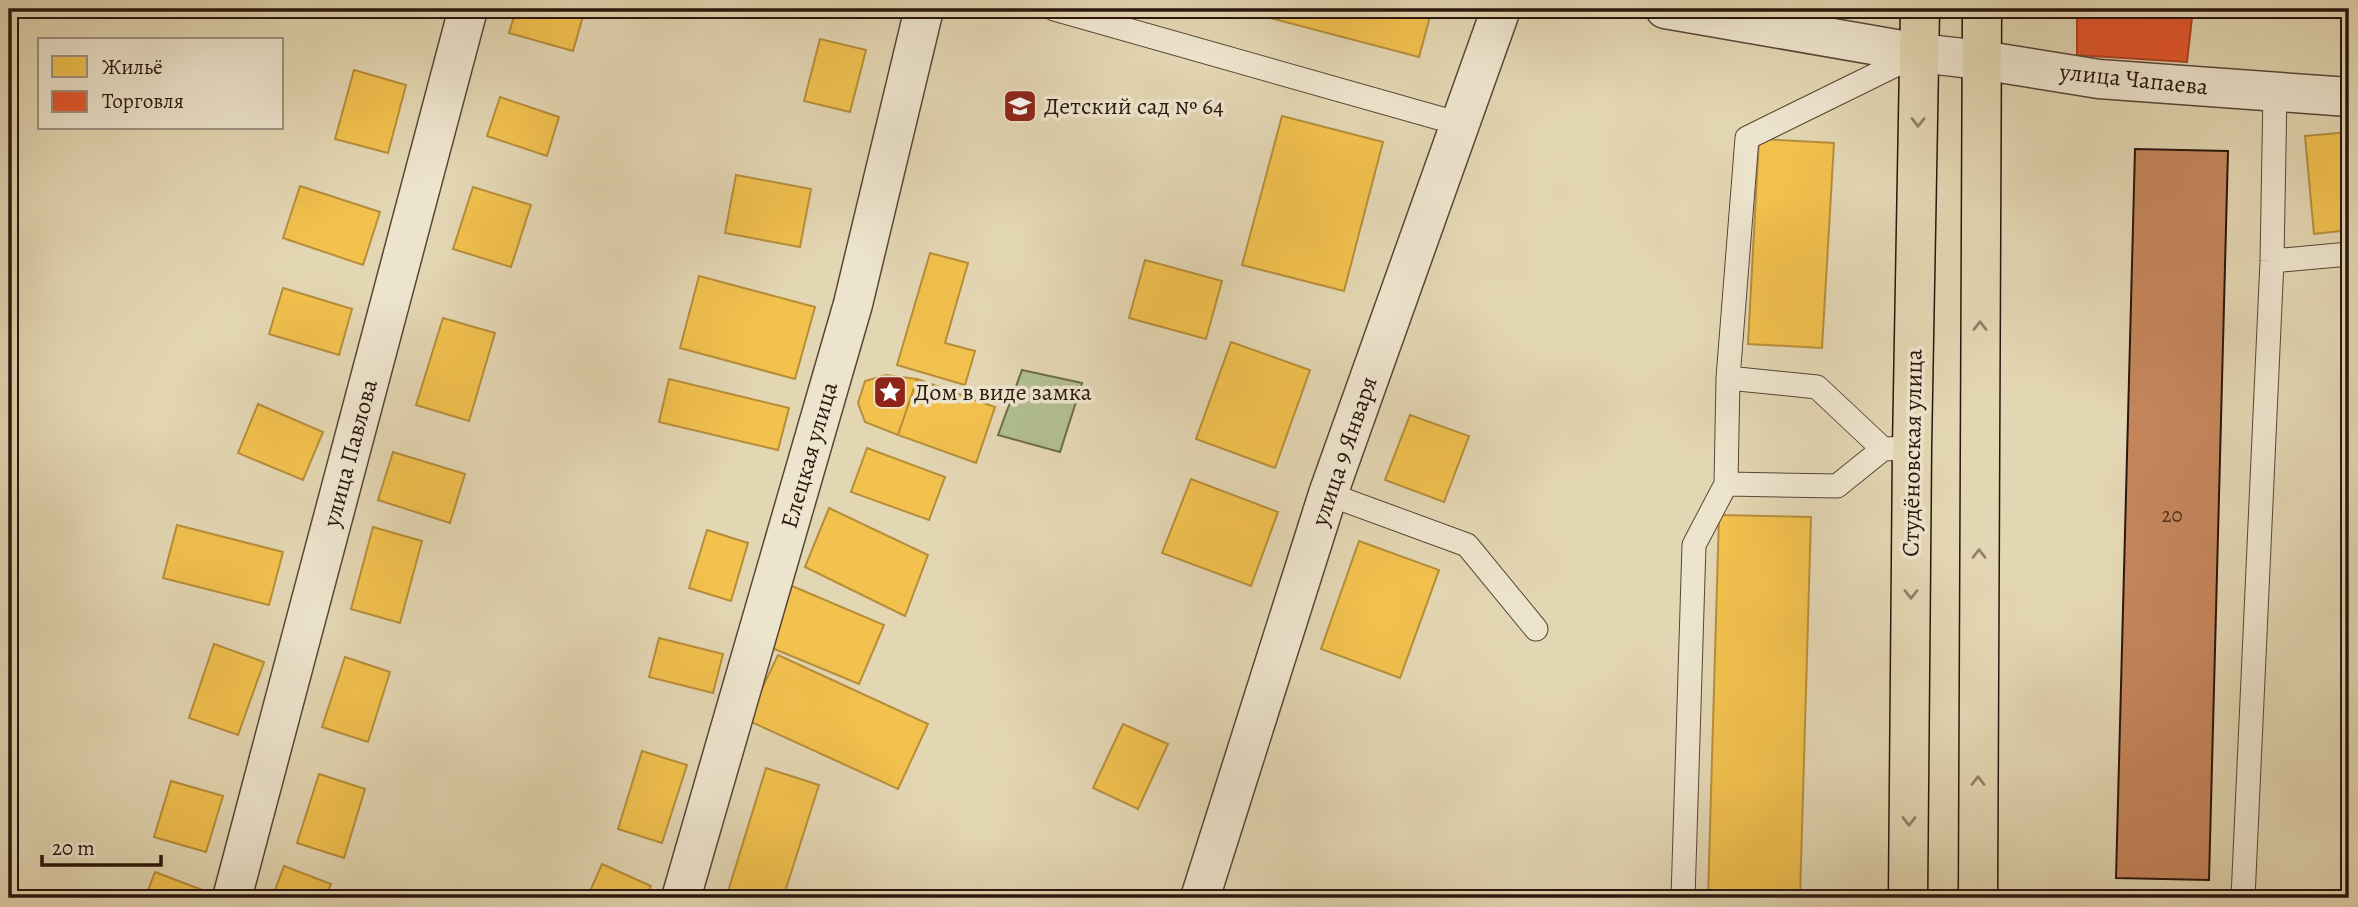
<svg xmlns="http://www.w3.org/2000/svg" width="2358" height="907" viewBox="0 0 2358 907" font-family="Alegreya,serif">
<style>
.green{fill:#b1be8e;stroke:#6e6a4e;stroke-width:2}
.homes{fill:#f2c14e;stroke:#b68e3a;stroke-width:2}
.shops{fill:#e4572e;stroke:#ac4424;stroke-width:2}
.building{fill:#c6865c;stroke:#2a160d;stroke-width:2}
.lines{fill:none;stroke-linecap:round;stroke-linejoin:round}
.lane-casing{stroke:#584636;stroke-width:25}
.street-casing{stroke:#584636;stroke-width:41}
.primary-casing{stroke:#2a160d;stroke-width:41}
.lane{stroke:#ede4cd;stroke-width:23}
.street{stroke:#ede4cd;stroke-width:38}
.primary{stroke:#e3d6b2;stroke-width:38}
.oneway{stroke:#908068}
.labels{text-anchor:middle;dominant-baseline:central;stroke-width:7;stroke-linejoin:round;paint-order:stroke}
.number-label{font-size:21px;fill:#513221}
.street-label{font-size:24px;fill:#2a160d;stroke:#ede4cd}
.poi-label{font-size:24px;fill:#2a160d;stroke:#ede4cd;text-anchor:start}
</style>
<rect width="100%" height="100%" fill="#e3d6b2"/>
<filter id="stains"><feTurbulence type="fractalNoise" baseFrequency=".00286" numOctaves="4"/><feColorMatrix values="0 0 0 0 .2 0 0 0 0 .09 0 0 0 0 .02 0 0 0 .5 -.17"/></filter>
<radialGradient id="worn" r=".72"><stop offset=".6" stop-color="#630" stop-opacity="0"/><stop offset="1" stop-color="#630" stop-opacity=".3"/></radialGradient>
<path class="green" d="M1022,370L1082,383L1060,452L998,435Z"/>
<path class="homes" d="M516,9H585L573,51L509,33Z
M1183,9H1223L1221,18Z
M1243,9H1432L1419,57L1243,11Z
M820,39L866,50L850,112L804,101Z
M354,70L406,85L388,153L335,139Z
M500,97L559,117L547,156L487,136Z
M1282,116L1383,142L1344,291L1242,265Z
M2349,132V230L2314,234L2305,136Z
M1759,139L1834,143L1822,348L1748,344Z
M736,175L811,189L800,247L725,233Z
M300,186L380,212L363,265L283,238Z
M473,187L531,205L511,267L453,249Z
M930,253L968,263L945,343L975,351L965,385L897,365Z
M1145,260L1222,281L1206,339L1129,318Z
M699,276L815,307L795,379L680,348Z
M283,288L352,309L339,355L269,334Z
M443,318L495,333L469,421L416,405Z
M1231,342L1310,370L1275,468L1196,439Z
M886,375L917,379L898,435L865,422L858,403L865,381Z
M669,379L789,408L778,450L659,422Z
M917,379L995,407L976,463L898,435Z
M258,404L323,432L303,480L238,453Z
M1410,415L1469,436L1444,502L1385,480Z
M867,448L945,477L929,520L851,492Z
M393,452L465,474L450,523L378,500Z
M1191,479L1278,512L1251,586L1162,553Z
M829,508L928,555L905,616L805,567Z
M1719,515L1811,517L1800,898H1708Z
M177,525L283,552L269,605L163,578Z
M373,527L422,541L400,623L351,609Z
M707,530L748,543L731,601L689,588Z
M1359,541L1439,570L1400,678L1321,649Z
M792,586L884,625L859,684L767,646Z
M659,638L723,654L713,693L649,677Z
M214,644L264,662L238,735L189,718Z
M778,655L928,724L898,789L747,720Z
M345,657L390,672L368,742L322,727Z
M1123,724L1168,744L1138,809L1093,788Z
M642,751L687,765L662,843L618,829Z
M766,768L819,785L783,898H726Z
M319,774L365,789L344,858L297,843Z
M171,781L223,796L206,852L154,837Z
M602,864L651,886L645,898H587Z
M284,866L331,884L325,898H272Z
M155,872L205,891L202,898H145Z"/>
<path class="shops" d="M2077,9H2193L2187,62L2077,55Z"/>
<path class="building" d="M2135,149L2228,151L2209,880L2116,878Z"/>
<g class="lines">
<g class="lane-casing">
<path id="lane" d="M1054,9L1460,124
M2272,261L2349,254
M1728,378L1747,138L1916,55
M1726,484L1728,378L1817,387L1883,449
M1328,494L1467,545L1536,629
M1683,898L1694,545L1726,484L1837,486L1883,449L1912,448
M2243,898L2272,261L2275,92"/>
</g>
<g class="street-casing">
<path id="street" d="M1665,9L1919,53L1981,60L2099,79L2349,97
M232,898L468,9
M681,898L853,304L924,9
M1200,898L1328,494L1501,9"/>
</g>
<g class="primary-casing">
<path id="primary" d="M1908,898L1912,448L1920,9
M1978,898L1982,9"/>
</g>
<use href="#lane" class="lane"/>
<use href="#street" class="street"/>
<use href="#primary" class="primary"/>
</g>
<defs><path id="oneway-chevron" d="M-2-3.5L2.5 0L-2 3.5" fill="none" stroke-width="1.6" stroke-linecap="round" stroke-linejoin="round" transform="scale(1.75)"/></defs>
<g class="oneway">
<use href="#oneway-chevron" transform="translate(1918 122) rotate(91)"/>
<use href="#oneway-chevron" transform="translate(1980 326) rotate(-90)"/>
<use href="#oneway-chevron" transform="translate(1979 554) rotate(-90)"/>
<use href="#oneway-chevron" transform="translate(1911 594) rotate(90)"/>
<use href="#oneway-chevron" transform="translate(1978 781) rotate(-90)"/>
<use href="#oneway-chevron" transform="translate(1909 821) rotate(90)"/>
</g>
<defs>
<g id="school-square" transform="scale(1.75)"><rect x="-9" y="-9" width="18" height="18" rx="4" fill="#8f2418" stroke="#ede4cd"/><path d="M0-5L7-2L0 1L-7-2ZM-4 1L0 2.5L4 1V4Q0 6-4 4Z" fill="#fff"/></g>
<g id="sight-square" transform="scale(1.75)"><rect x="-9" y="-9" width="18" height="18" rx="4" fill="#8f2418" stroke="#ede4cd"/><path d="M0-6L1.8-2.2L6-1.7L2.9 1.2L3.7 5.4L0 3.3L-3.7 5.4L-2.9 1.2L-6-1.7L-1.8-2.2Z" fill="#fff"/></g>
</defs>
<g fill-rule="evenodd">
<use href="#school-square" x="1020" y="106"/>
<use href="#sight-square" x="890" y="392"/>
</g>
<g class="labels">
<g class="number-label">
<text x="2172" y="515">20</text>
</g>
<g class="street-label">
<text transform="translate(2134 79) rotate(6)">улица Чапаева</text>
<text transform="translate(1344 451) rotate(-71)">улица 9 Января</text>
<text transform="translate(350 453) rotate(-75)">улица Павлова</text>
<text transform="translate(1912 453) rotate(-89)">Студёновская улица</text>
<text transform="translate(809 455) rotate(-74)">Елецкая улица</text>
</g>
<g class="poi-label">
<text x="1044" y="106">Детский сад № 64</text>
<text x="914" y="392">Дом в виде замка</text>
</g>
</g>
<rect width="2358" height="907" fill="none" stroke="#e3d6b2" stroke-width="35"/>
<rect x="10" y="10" width="2337" height="886" fill="none" stroke="#2a160d" stroke-width="3.5"/>
<rect x="18" y="18" width="2323" height="872" fill="none" stroke="#2a160d" stroke-width="2"/>
<rect x="38" y="38" width="245" height="91" fill="#ede4cd" stroke="#9f9280" stroke-width="2"/>
<rect x="52" y="56" width="35" height="21" fill="#f2c14e" stroke="#9f9280" stroke-width="2"/>
<text x="102" y="74" font-size="21" fill="#2a160d">Жильё</text>
<rect x="52" y="91" width="35" height="21" fill="#e4572e" stroke="#9f9280" stroke-width="2"/>
<text x="102" y="108" font-size="21" fill="#2a160d">Торговля</text>
<path d="M42 855v10h119v-10" fill="none" stroke="#2a160d" stroke-width="3.5"/>
<text x="52" y="855" font-size="21" fill="#2a160d" stroke="#ede4cd" stroke-width="5" paint-order="stroke">20 m</text>
<rect width="100%" height="100%" filter="url(#stains)"/>
<rect width="100%" height="100%" fill="url(#worn)"/>
</svg>
